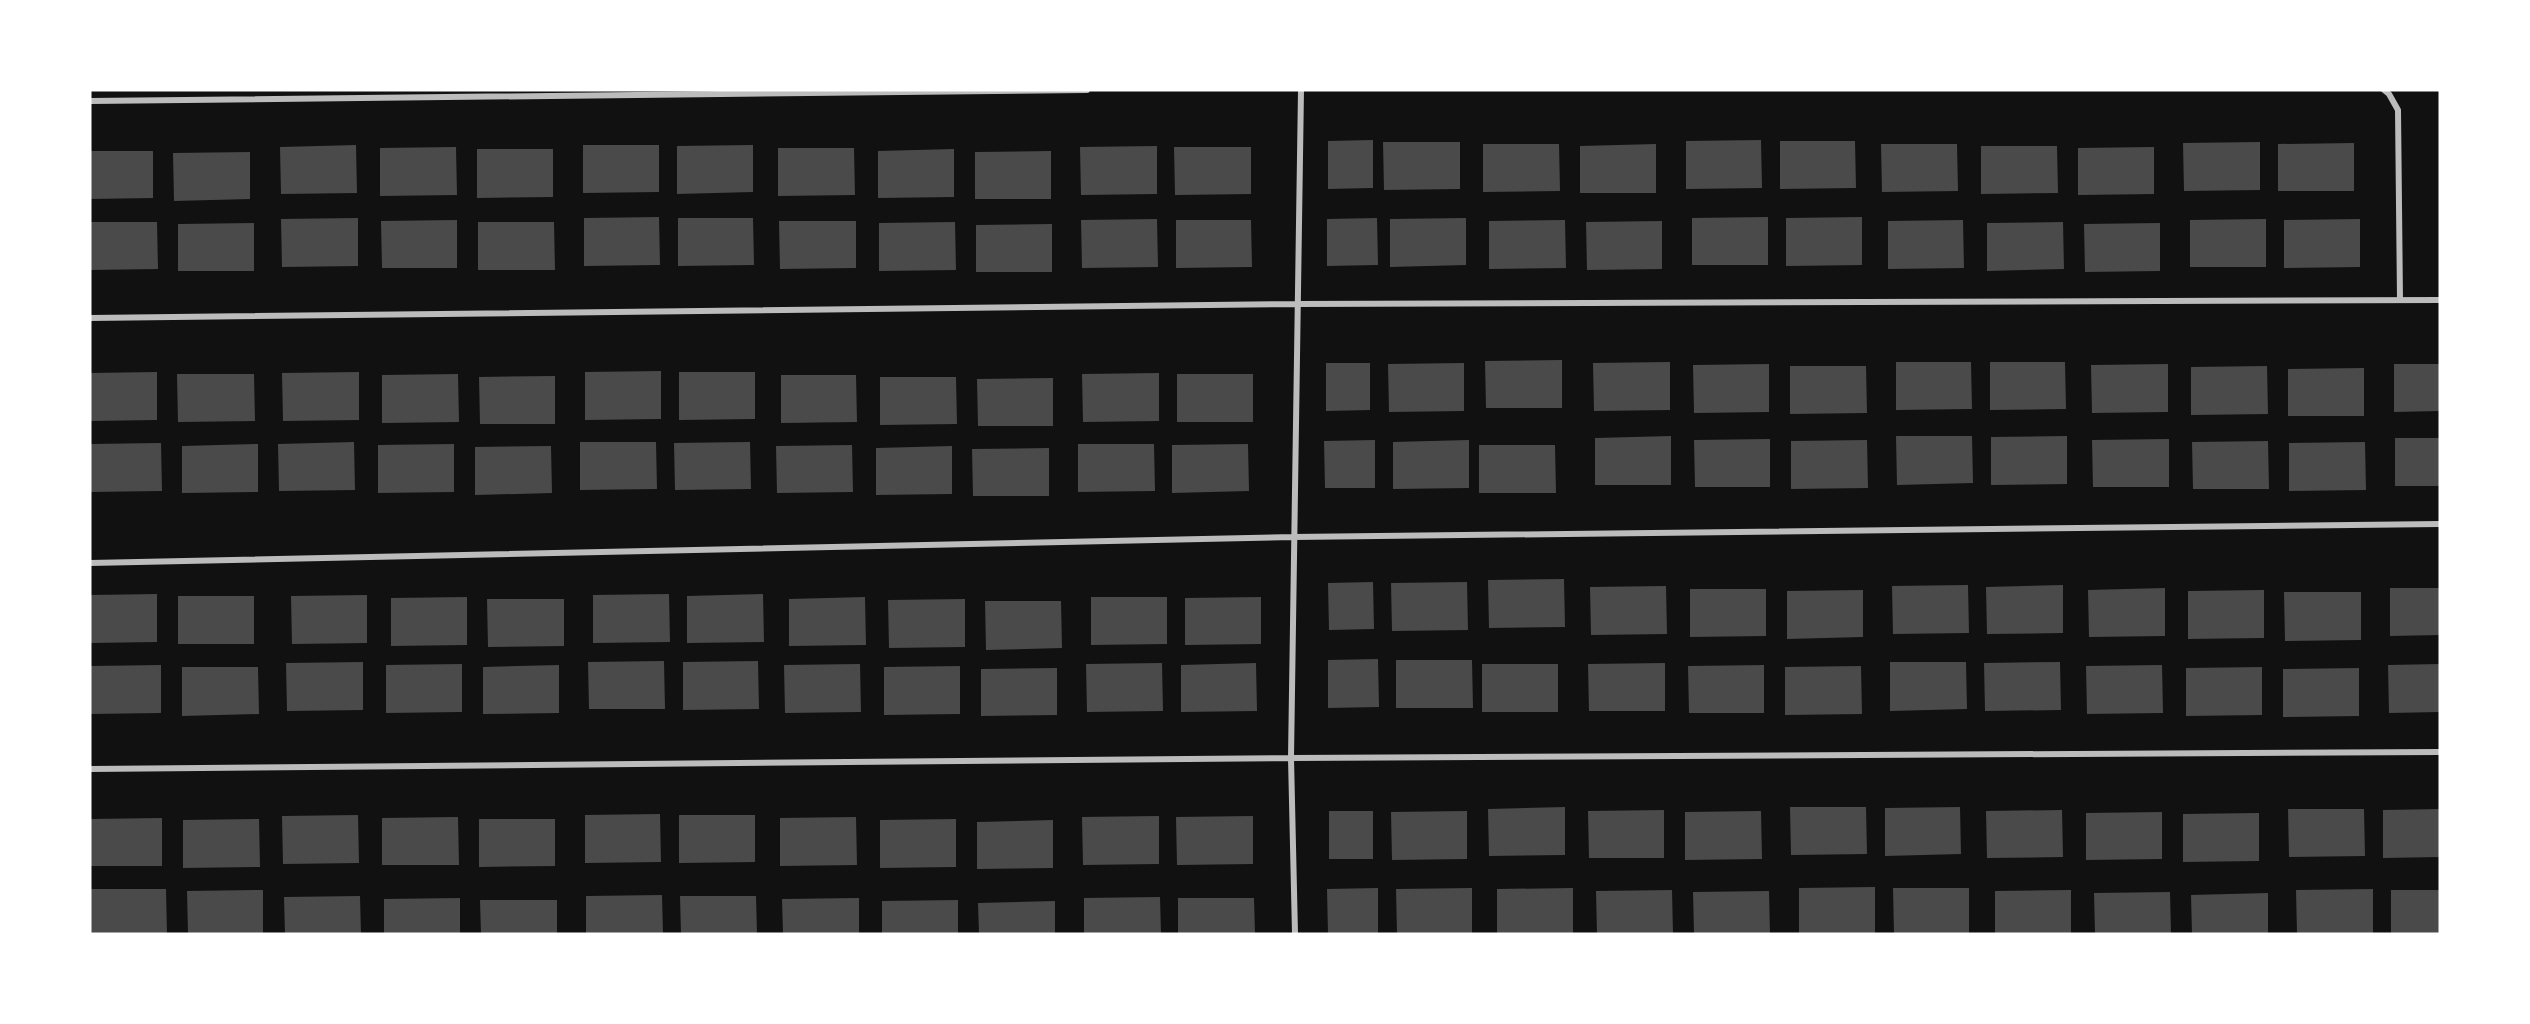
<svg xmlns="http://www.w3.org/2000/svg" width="2530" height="1024" viewBox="0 0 2530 1024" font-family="Raleway,sans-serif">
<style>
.building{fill:#4a4a4a}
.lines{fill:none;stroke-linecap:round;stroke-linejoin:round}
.minor{stroke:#bcbcbc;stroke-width:6}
</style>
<rect width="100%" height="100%" fill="#111"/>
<path class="building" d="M1373,140V188L1328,189V141Z
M1761,140L1762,188L1686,189V141Z
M1780,141H1855L1856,188L1780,189Z
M1383,142H1460V189L1384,190Z
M2260,142V190L2184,191L2183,143Z
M2354,143V191H2278V144Z
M1483,144H1559L1560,191L1483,192Z
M1656,144V193H1580V146Z
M1881,144H1957L1958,191L1882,192Z
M356,145L357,193L281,194L280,147Z
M583,145H659V192L583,193Z
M753,145V192L677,194V146Z
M1157,146V194L1081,195L1080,147Z
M1981,146H2057L2058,193L1981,194Z
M456,147L457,195L380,196V148Z
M1174,147H1251V194L1175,195Z
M2154,147V194L2078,195V148Z
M778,148H854L855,195L778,196Z
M477,149H553V197L477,198Z
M954,149V197L878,198V151Z
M90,151H153V198L90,199Z
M1051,151V199H975V152Z
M250,152V199L174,201L173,153Z
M659,217L660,265L584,266V218Z
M1768,217V265H1692V218Z
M1862,217V265L1786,266V218Z
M358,218V266L282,267L281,219Z
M678,218H753L754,265L678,266Z
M1377,218L1378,265L1327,266V219Z
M1466,218V265L1390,267V219Z
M1157,219L1158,267L1082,268L1081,220Z
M2266,219V267H2190V220Z
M2360,219V267L2284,268V220Z
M457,220V268H382L381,221Z
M1176,220H1251L1252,267L1176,268Z
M1565,220L1566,268L1489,269V221Z
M1963,220L1964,268L1888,269V221Z
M779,221H856V268L780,269Z
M1662,221V269L1587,270L1586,222Z
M90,222H157L158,269L90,270Z
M478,222H554L555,270H478Z
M955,222L956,270L879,271V223Z
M2063,222L2064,269L1987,271V223Z
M254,223V271H178V224Z
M2160,223V271L2085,272L2084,224Z
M1052,224V272H976V225Z
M1562,360V408H1486L1485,361Z
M1670,362V410L1594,411L1593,363Z
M1896,362H1971L1972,409L1896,410Z
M1990,362H2065L2066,409L1990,410Z
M1326,363H1370V410L1326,411Z
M1464,363V411L1389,412L1388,364Z
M1769,364V412L1694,413L1693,365Z
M2168,364V412L2092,413L2091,365Z
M2394,364H2440V411L2394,412Z
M1790,366H1866L1867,413L1790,414Z
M2267,366L2268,414L2191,415V367Z
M2364,368V416H2288V369Z
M661,371V419L585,420V372Z
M157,372V420L90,421V373Z
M359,372V420L283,421L282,373Z
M679,372H755V419L679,420Z
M1159,373V421L1083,422L1082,374Z
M177,374H254L255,421L178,422Z
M458,374L459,422L382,423V375Z
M1177,374H1253V422H1177Z
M781,375H856L857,422L781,423Z
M555,376V424H480L479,377Z
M880,377H956L957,424L880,425Z
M1053,378V426H978L977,379Z
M1671,436V485H1595V438Z
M1896,436H1972L1973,483L1897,485Z
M2067,436V484L1991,485V437Z
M2395,438H2440V486H2395Z
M1770,439V487H1695L1694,440Z
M2169,439V487H2093L2092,440Z
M1375,440V488H1325L1324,441Z
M1469,440V488L1393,489V442Z
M1867,440L1868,488L1791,489V441Z
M2268,441L2269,489H2193L2192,442Z
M354,442L355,490L279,491L278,444Z
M580,442H656L657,489L580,490Z
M750,442L751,489L675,490L674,443Z
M2365,442L2366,490L2289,491V443Z
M161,443L162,491L90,492V444Z
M258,444V492L182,493V446Z
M454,444V492L378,493V445Z
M1078,444H1154L1155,491L1078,492Z
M1248,444L1249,491L1172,493V445Z
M852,445L853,492L777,493L776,446Z
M1479,445H1555L1556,493H1479Z
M551,446L552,493L475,495V447Z
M952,446V494L876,495V448Z
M1049,448V496H973L972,449Z
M1564,579L1565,627L1489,628L1488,580Z
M1373,582L1374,629L1329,630L1328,583Z
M1467,582L1468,630L1392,631L1391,583Z
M1968,585L1969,633L1893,634L1892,586Z
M2063,585V633L1987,634L1986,587Z
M1666,586L1667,634L1591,635L1590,587Z
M2165,588V636L2089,637L2088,590Z
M2390,588H2440V635L2390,636Z
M1690,589H1766V636L1690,637Z
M1863,590V637L1787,639V591Z
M2264,590V638L2188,639V591Z
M2284,592H2361V640L2285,641Z
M157,594V642L90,643V595Z
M669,594L670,642L593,643V595Z
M763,594L764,642L687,643V596Z
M367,595V643L292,644L291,596Z
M178,596H254V644H178Z
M467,597V645L391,646V598Z
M865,597L866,645L789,646V599Z
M1091,597H1167V644L1091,645Z
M1261,597V644L1185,645V598Z
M487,599H564V646L488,647Z
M965,599V647L889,648L888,600Z
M985,601H1061L1062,648L986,650Z
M1378,659L1379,707L1328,708V660Z
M1396,660H1472L1473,708H1396Z
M664,661L665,709H589L588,662Z
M758,661L759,709L683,710V662Z
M363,662V710L287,711L286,663Z
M1890,662H1966L1967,709L1890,711Z
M2060,662L2061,710L1985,711L1984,663Z
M1162,663L1163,711L1087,712L1086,664Z
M1256,663L1257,711L1181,712V665Z
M1665,663V711H1589L1588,664Z
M462,664V712L386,713V665Z
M860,664L861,712L785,713L784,665Z
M1482,664H1558V712H1482Z
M2440,664V712L2389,713L2388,665Z
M161,665V713L90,714V666Z
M559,665V713L483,714V667Z
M1764,665V713H1689L1688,666Z
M2162,665L2163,713L2087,714L2086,666Z
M960,666V714L884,715V667Z
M1861,666L1862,714L1785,715V667Z
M182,667H258L259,714L182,716Z
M2262,667V715L2186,716V668Z
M1057,668V715L981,716V669Z
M2359,668V716L2283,717V669Z
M1565,807V855L1489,856L1488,809Z
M1790,807H1866L1867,854L1791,855Z
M1960,807L1961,854L1885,856V808Z
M2288,809H2364L2365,856L2289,857Z
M2440,809V857L2383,858V810Z
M1664,810V858H1589L1588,811Z
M2062,810L2063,857L1987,858L1986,811Z
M1329,811H1373V859H1329Z
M1467,811V859L1392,860L1391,812Z
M1761,811L1762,859L1685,860V812Z
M2162,812V859L2086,860V813Z
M2259,813V861L2183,862V814Z
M660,814L661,862L585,863V815Z
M358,815L359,863L283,864L282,816Z
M679,815H755V862L679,863Z
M1159,816V864L1083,865L1082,817Z
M1253,816V864L1177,865L1176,817Z
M458,817L459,865H382V818Z
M856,817L857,865L780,866V818Z
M162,818V866H90V819Z
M259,819L260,867L183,868V820Z
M479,819H555V866L479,867Z
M956,819V867L880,868V820Z
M1053,820V868L977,869V822Z
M1875,887V934H1799V888Z
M1378,888V934H1328L1327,889Z
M1472,888V934H1397L1396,889Z
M1573,888V934H1497V889Z
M1893,888H1969V934H1894Z
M90,889H166L167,934H90Z
M2373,889V934H2297L2296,890Z
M263,890V934H188L187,891Z
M1672,890L1673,934H1597L1596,891Z
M2071,890V934H1995V891Z
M2391,890H2440V934H2391Z
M1769,891L1770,934H1694L1693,892Z
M2170,892L2171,934H2095L2094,893Z
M2268,893V934H2192L2191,895Z
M662,895L663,934H586V896Z
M360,896L361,934H285L284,897Z
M680,896H756L757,934H681Z
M1160,897L1161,934H1084V898Z
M460,898V934H384V899Z
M859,898V934H783L782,899Z
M1178,898H1254L1255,934H1178Z
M480,900H557V934H481Z
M958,900V934H882V901Z
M1055,901V934H979L978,903Z"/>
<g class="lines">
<path class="minor" d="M2384,90L2389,94L2398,110L2400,300
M90,101L1087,90
M90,318L1297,304L2440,300
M90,563L1293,537L2440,524
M90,769L1291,758L2440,752
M1295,934L1291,758L1301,90"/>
</g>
<rect width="2530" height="1024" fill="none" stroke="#ffffff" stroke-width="183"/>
</svg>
